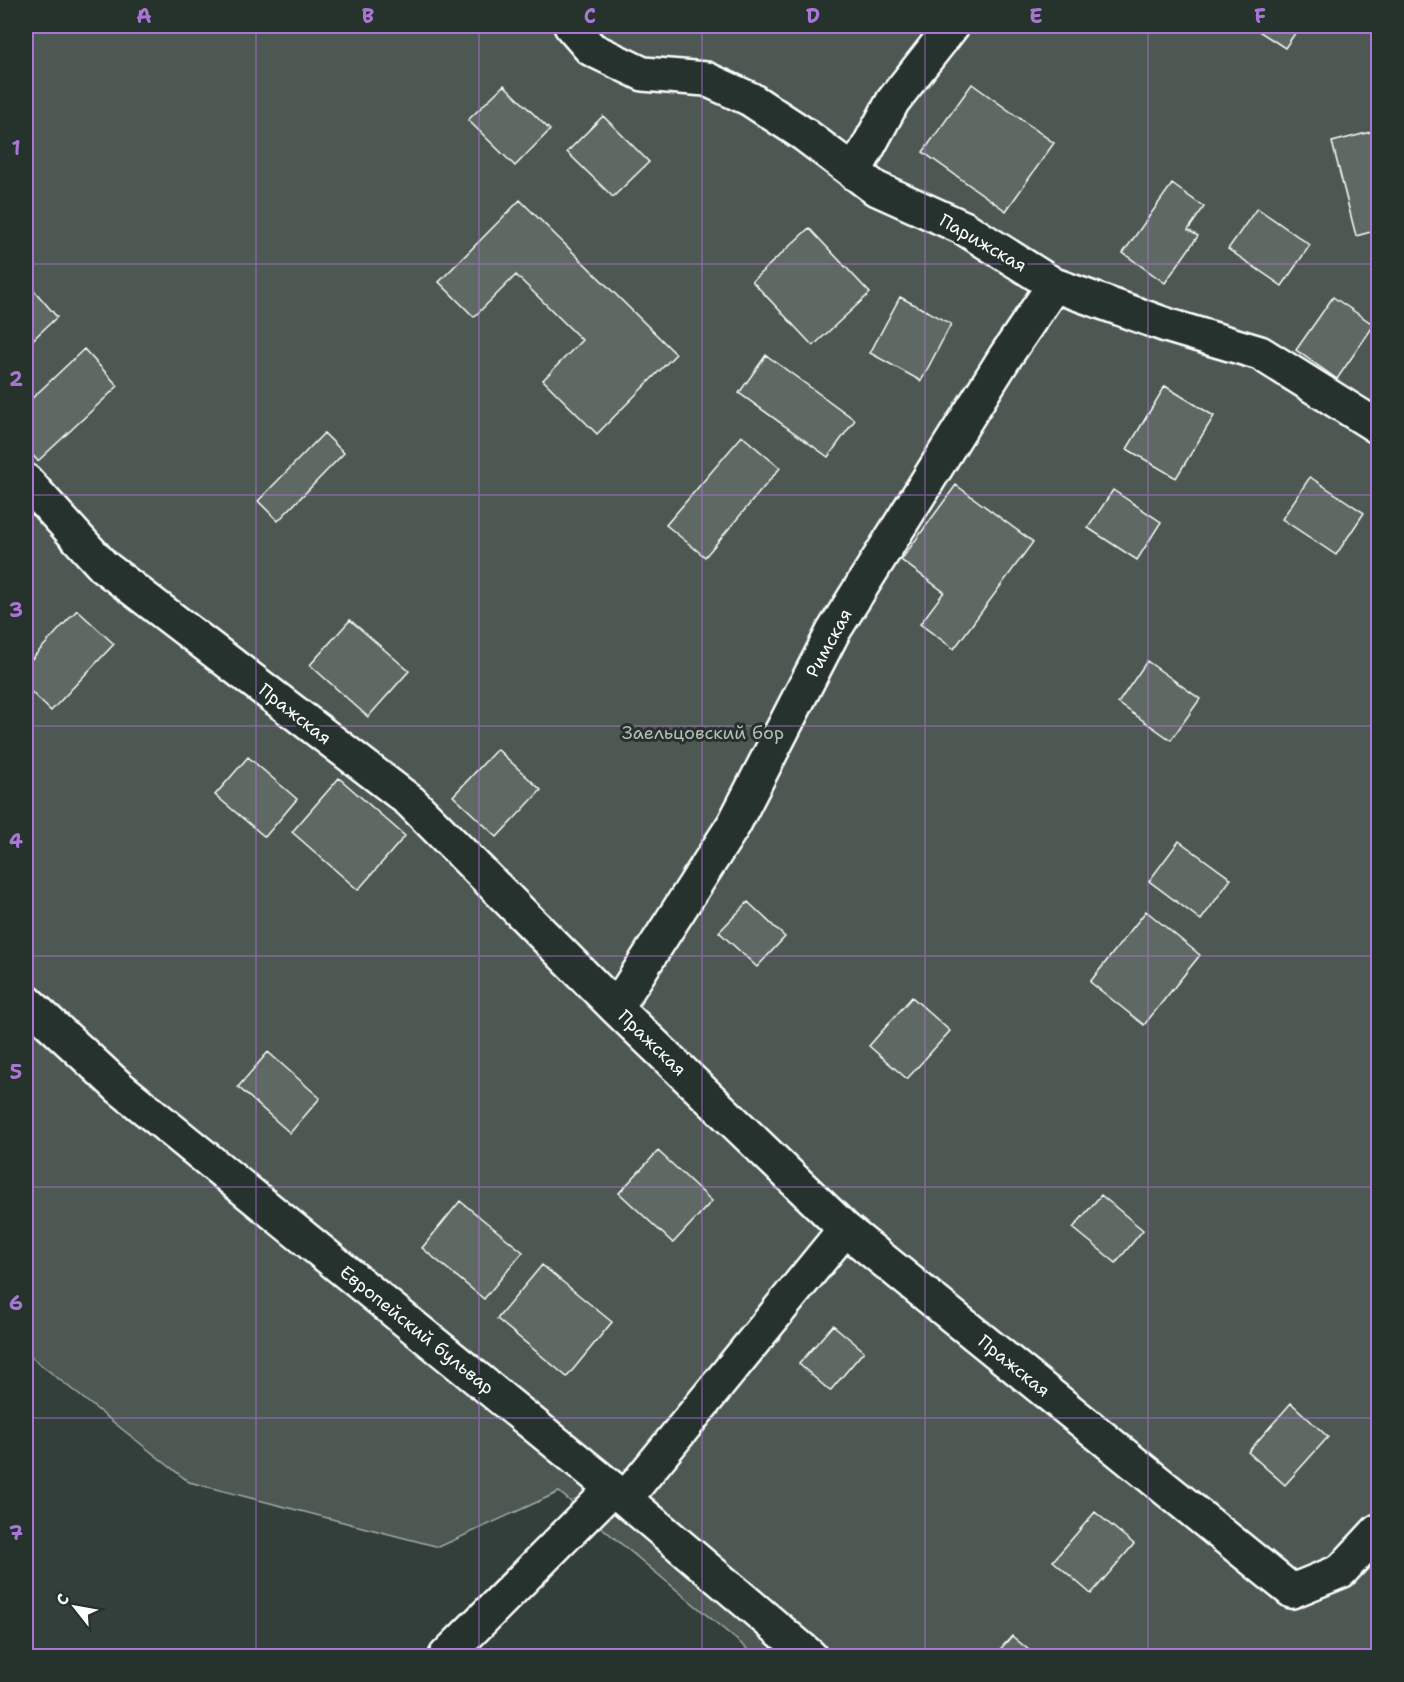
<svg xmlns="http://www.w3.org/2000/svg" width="1404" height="1682" viewBox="0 0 1404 1682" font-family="'Shantell Sans',sans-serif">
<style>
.green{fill:#4d5853;stroke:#a6aca9;stroke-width:1.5}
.building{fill:#5f6964;stroke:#fff;stroke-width:1.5}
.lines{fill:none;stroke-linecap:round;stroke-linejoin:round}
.minor-casing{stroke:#fff;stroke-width:38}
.minor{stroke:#26332d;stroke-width:33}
.grid{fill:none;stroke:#a976d5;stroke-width:1.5;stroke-opacity:0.55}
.labels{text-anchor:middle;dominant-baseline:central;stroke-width:6;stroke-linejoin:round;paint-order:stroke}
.street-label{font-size:18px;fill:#fff;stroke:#26332d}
.park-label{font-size:18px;fill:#b8bcba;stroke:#26332d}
.neatline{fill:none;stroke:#a976d5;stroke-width:2}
.grid-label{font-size:20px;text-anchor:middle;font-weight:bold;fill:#a976d5}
</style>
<rect width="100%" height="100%" fill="#333f3a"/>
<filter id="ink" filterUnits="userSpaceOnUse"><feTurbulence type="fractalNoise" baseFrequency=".0167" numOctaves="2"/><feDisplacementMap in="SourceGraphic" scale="12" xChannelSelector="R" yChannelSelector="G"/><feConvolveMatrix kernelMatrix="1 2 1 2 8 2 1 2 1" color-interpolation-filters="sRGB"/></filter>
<g filter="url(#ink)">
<path class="green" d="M26,26H1378V1656H756L559,1492L439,1547L189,1482L26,1353Z"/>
<path class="building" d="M1251,26H1300L1285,48Z
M972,84L1054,143L1006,211L923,152Z
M504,85L550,130L515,166L468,120Z
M603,116L649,162L613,197L567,152Z
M1378,130V230L1356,236L1332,142Z
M1172,184L1204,207L1188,230L1198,236L1165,283L1123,253Z
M520,200L676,354L597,434L543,380L582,340L516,275L474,317L439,282Z
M1257,208L1310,245L1282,286L1228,249Z
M809,228L870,293L813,346L752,281Z
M26,281L57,317L26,346Z
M900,297L951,324L921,381L870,353Z
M1333,297L1374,325L1337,379L1296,350Z
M84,349L118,386L38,461L26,448V404Z
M766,355L855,420L828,457L739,393Z
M1165,386L1214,416L1176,478L1127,449Z
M324,433L344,453L278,521L258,501Z
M742,436L780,468L705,557L666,525Z
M1310,477L1364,513L1336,555L1282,519Z
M956,485L1033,542L954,649L920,624L944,592L901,560Z
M1113,490L1161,522L1137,560L1088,528Z
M77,610L114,644L51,711L26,687V665Z
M350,620L409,671L368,717L310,665Z
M1147,661L1200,699L1171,740L1118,703Z
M497,749L541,790L497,837L453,796Z
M248,757L297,799L265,837L215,795Z
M339,778L405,836L358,890L292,832Z
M1179,841L1231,879L1201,920L1149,881Z
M748,902L785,937L757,967L719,932Z
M1146,911L1200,955L1144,1025L1090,982Z
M912,997L950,1031L907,1079L869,1046Z
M268,1052L320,1098L290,1133L238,1087Z
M658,1151L712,1201L673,1243L619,1193Z
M1101,1195L1143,1230L1116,1263L1073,1228Z
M460,1201L523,1252L484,1299L422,1248Z
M542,1265L612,1322L567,1377L497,1319Z
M833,1325L864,1351L830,1391L799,1364Z
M1291,1403L1328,1437L1285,1485L1248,1452Z
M1095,1512L1134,1544L1091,1594L1053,1561Z
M1012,1636L1036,1656H994Z"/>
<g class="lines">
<g class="minor-casing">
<path id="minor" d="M571,26L591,49L643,74L706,79L750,99L805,135L875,188L964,228L1054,285L1169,326L1260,353L1378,427
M854,173L893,101L952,26
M26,481L103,566L410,801L616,1008L845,1229L1292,1591L1341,1571L1378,1531
M26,1001L120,1088L625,1499L810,1656
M616,1008L734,824L833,632L1005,357L1054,285
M625,1499L845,1229
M446,1656L612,1489"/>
</g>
<use href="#minor" class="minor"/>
</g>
</g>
<path class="grid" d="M256,26V1656M479,26V1656M702,26V1656M925,26V1656M1148,26V1656M26,264H1378M26,495H1378M26,726H1378M26,956H1378M26,1187H1378M26,1418H1378"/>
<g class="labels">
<g class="street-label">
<text transform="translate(983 243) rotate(30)">Парижская</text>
<text transform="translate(829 643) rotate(-61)">Римская</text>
<text transform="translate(295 714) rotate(38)">Пражская</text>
<text transform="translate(652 1043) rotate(44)">Пражская</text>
<text transform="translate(417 1330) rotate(39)">Европейский бульвар</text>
<text transform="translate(1014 1366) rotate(39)">Пражская</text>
</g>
<g class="park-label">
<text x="703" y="733">Заельцовский бор</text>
</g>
</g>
<rect width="1404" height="1682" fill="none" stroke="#26332d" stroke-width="66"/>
<g transform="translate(75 1607) rotate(301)" stroke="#26332d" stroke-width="4.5" paint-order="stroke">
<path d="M0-4.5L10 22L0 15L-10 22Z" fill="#ffffff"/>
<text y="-9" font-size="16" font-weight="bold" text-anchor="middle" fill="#ffffff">С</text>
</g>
<rect x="33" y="33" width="1338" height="1616" class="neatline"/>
<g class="grid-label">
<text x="144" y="23">A</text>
<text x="368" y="23">B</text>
<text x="590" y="23">C</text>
<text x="813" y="23">D</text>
<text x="1036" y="23">E</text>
<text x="1260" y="23">F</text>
<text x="16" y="155">1</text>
<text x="16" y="386">2</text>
<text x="16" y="617">3</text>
<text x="16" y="848">4</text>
<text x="16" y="1079">5</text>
<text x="16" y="1310">6</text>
<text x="16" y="1540">7</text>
</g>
</svg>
